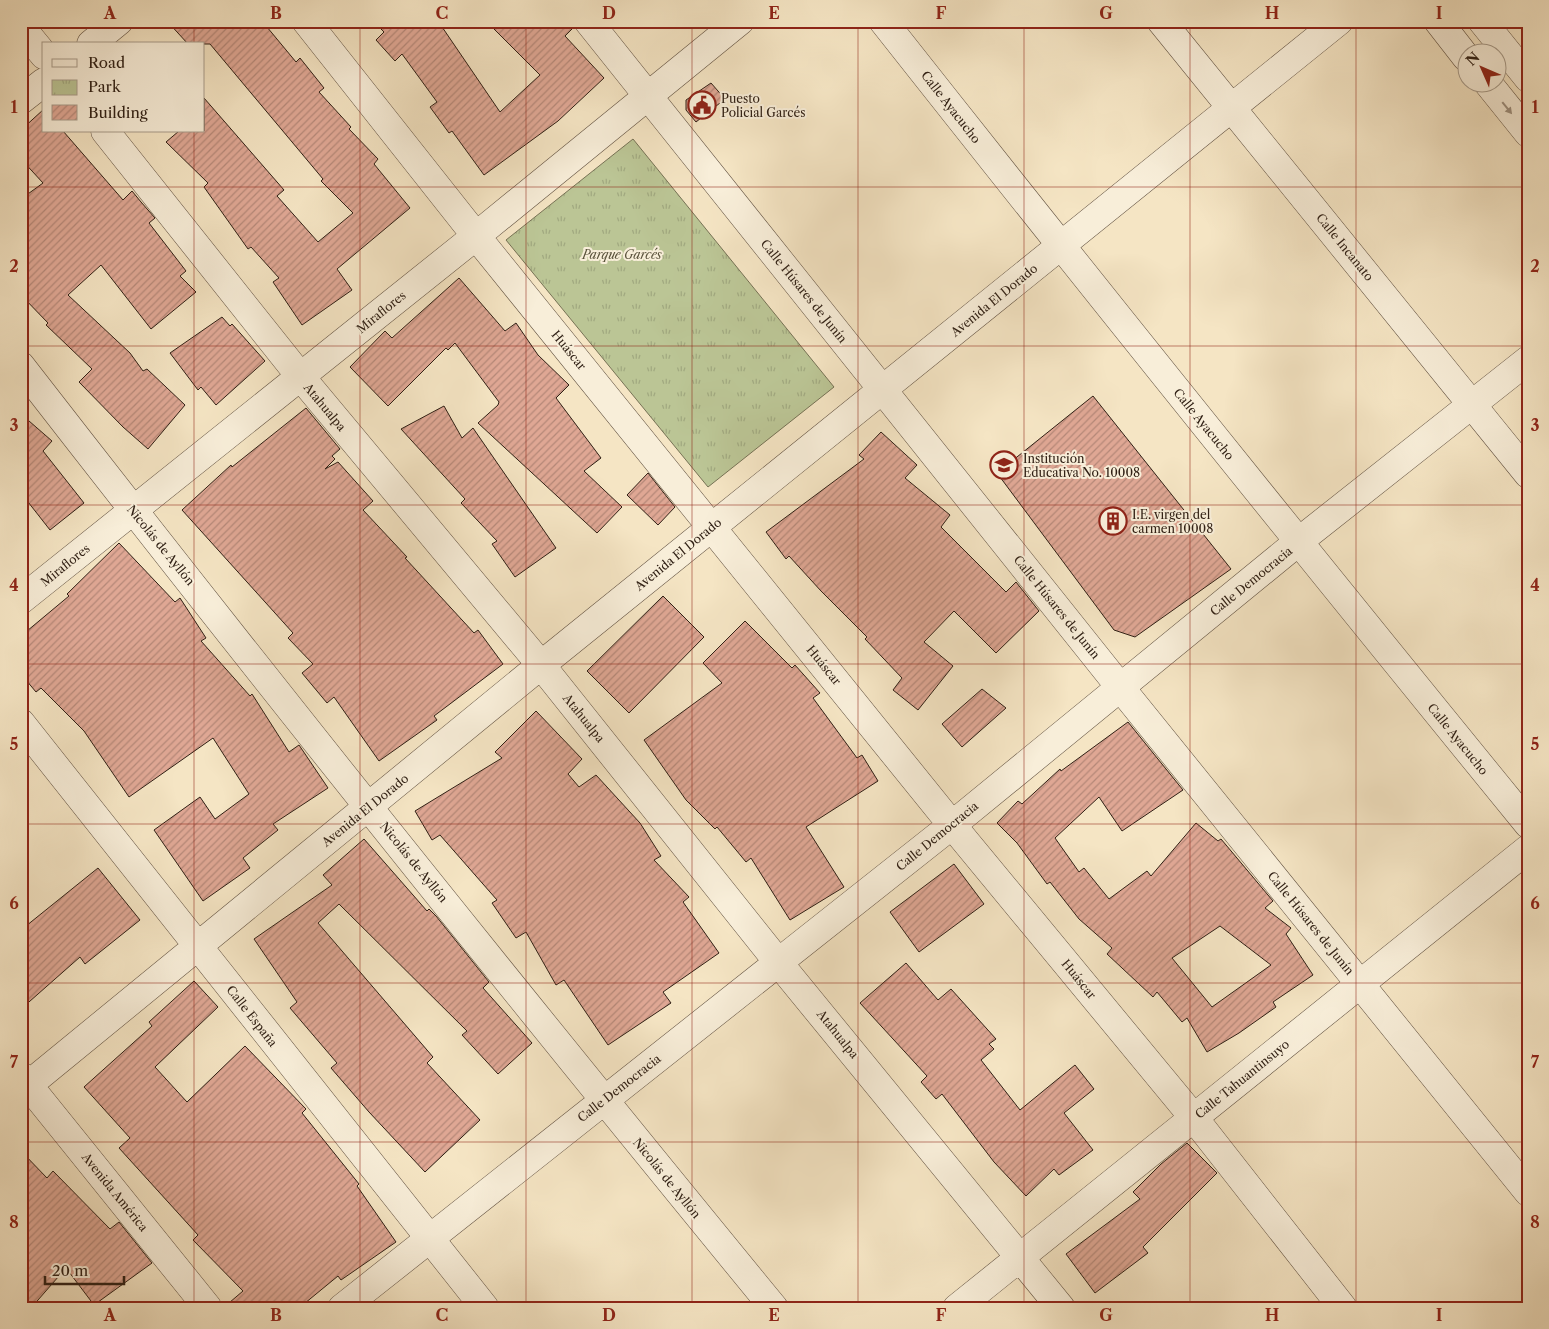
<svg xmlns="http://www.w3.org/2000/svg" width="1549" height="1329" viewBox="0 0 1549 1329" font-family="'Libre Caslon Text',serif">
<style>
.park{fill:url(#park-tufts);stroke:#767255}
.building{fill:url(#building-hatch);stroke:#302015;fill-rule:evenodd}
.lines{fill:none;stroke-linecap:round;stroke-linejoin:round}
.minor-casing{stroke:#615141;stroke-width:29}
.minor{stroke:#f8eed9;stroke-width:28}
.oneway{fill:#9e9181}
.grid{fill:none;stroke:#8f2418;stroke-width:1;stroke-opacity:0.55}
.labels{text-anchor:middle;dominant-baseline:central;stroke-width:4;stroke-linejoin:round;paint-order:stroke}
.poi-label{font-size:12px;fill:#302015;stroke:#f8eed9;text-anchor:start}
.street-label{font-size:12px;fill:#302015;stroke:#f8eed9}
.park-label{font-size:12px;font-style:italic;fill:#5a523b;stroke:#f8eed9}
.neatline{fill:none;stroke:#8f2418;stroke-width:2}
.grid-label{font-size:16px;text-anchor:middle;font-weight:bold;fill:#8f2418}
</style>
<defs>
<pattern id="park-tufts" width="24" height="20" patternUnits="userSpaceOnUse" patternTransform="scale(1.25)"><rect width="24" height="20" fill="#bbc595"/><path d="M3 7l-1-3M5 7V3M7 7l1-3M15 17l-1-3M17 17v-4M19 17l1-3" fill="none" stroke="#a1a980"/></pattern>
<pattern id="building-hatch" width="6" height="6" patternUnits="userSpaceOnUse" patternTransform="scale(1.25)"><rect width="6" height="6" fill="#dfa794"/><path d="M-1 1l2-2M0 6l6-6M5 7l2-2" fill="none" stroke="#b58878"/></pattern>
</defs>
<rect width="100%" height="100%" fill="#f5e5c4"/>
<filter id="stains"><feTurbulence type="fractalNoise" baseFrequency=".004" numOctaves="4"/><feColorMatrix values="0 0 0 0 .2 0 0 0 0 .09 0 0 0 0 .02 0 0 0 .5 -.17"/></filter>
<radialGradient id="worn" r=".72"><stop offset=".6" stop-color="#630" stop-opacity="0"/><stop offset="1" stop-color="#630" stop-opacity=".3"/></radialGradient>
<path class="park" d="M633,139L834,387L708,487L506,240Z"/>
<path class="building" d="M167,21H262L296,62L300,58L324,88L319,92L351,127L349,129L378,159L374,164L410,208L337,269L352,290L302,325L273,282L279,278L251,247L248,249L204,187L208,183L166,142L179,131H204V98L284,190L277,196L318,242L353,213L321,181L323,179L210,44H188Z
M373,21H438L500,112L540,75L486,21H573L574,27L565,36L604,78L558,121L484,175L452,131L449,133L430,107L437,102L402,54L395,61L376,40L384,32Z
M711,83L725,99L696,122L686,110V100Z
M44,109V131H63L123,200L132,191L141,202L155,218L149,223L186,271L180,276L196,292L151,329L101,265L68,295L130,353L143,371L147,369L185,405L148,449L123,427L79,382L92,369L46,325L48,323L21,295V199L43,183L21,159V130Z
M459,278L505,331L516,323L538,355L569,385L556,398L601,458L584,471L622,507L597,533L478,423L498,405L499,402L455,343L448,350L446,348L388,406L350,367L385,331L392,338Z
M222,317L230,326L232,324L265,361L216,405L201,387L198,390L170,353Z
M1093,396L1231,569L1135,637L1114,630L997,473Z
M444,406L462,438L473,428L556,548L515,577L492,544L497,541L461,503L465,499L401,429Z
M306,408L340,449L332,456L335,459L325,469L338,462L373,501L363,510L407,557L405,558L474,633L478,630L503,664L434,716L437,720L379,761L334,697L327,703L302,673L313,664L288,638L293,633L182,510L231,465L232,467Z
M21,414L52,441L43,451L84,503L50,530L21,493Z
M881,432L917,465L905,478L950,515L941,527L1006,592L1016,582L1039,611L996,653L954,611L924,642L953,666L918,710L893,690L902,678L865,639L867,637L821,591L789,556L786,559L766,532L864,459L859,455Z
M648,473L675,507L658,525L627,495Z
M119,543L175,602L180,598L206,638L201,641L250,696L252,694L289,752L299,745L328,788L273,824L278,830L243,858L250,868L203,901L154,830L200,797L215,819L249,794L213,738L129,797L84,731L41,688L36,692L21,674V636L69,596L67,594Z
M663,596L704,637L629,713L587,671Z
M745,621L792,668L795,665L820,693L813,698L857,758L862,755L878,781L806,827L844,887L790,920L751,858L746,862L717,827L715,829L686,800L644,740L722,683L703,663Z
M982,689L1006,708L962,747L942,724Z
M536,711L582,759L568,774L579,787L596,775L640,823L661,856L654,860L689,897L683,902L719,953L663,992L671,1003L608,1045L564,980L556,985L526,932L516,938L492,903L497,900L440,835L432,840L415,811L502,758L495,752Z
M1128,722L1183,790L1122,831L1099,797L1055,838L1079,872L1084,868L1109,899L1147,871L1151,876L1196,823L1218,841L1221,839L1273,901L1265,908L1291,928L1286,934L1313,975L1273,1002L1276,1007L1239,1033L1207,1052L1187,1018L1182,1022L1157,992L1153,997L1107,954L1112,948L1079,919L1050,882L1047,884L1017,843L997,823L1018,801L1022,804L1060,769L1061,771ZM1220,926L1271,965L1212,1007L1172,958Z
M364,839L427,911L429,909L436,916L489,982L483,988L532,1043L498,1074L462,1035L467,1031L339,904L318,923L433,1057L427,1063L480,1120L425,1172L369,1112L331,1068L337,1063L290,1008L297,1002L254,939L332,885L323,875Z
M954,864L984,904L919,952L890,912Z
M98,868L140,920L85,964L80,957L21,1009V930Z
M906,963L938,1000L951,989L996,1039L989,1044L994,1049L981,1060L1020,1110L1075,1065L1094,1089L1064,1113L1093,1150L1059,1175L1054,1169L1026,1196L994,1162L942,1094L936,1099L921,1082L927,1076L860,1003Z
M194,981L218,1007L155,1067L187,1102L245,1046L306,1109L302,1113L359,1184L357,1186L396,1242L341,1280L338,1276L299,1308H223L243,1291L193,1240L198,1235L119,1148L130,1138L84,1087L152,1026L149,1022Z
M1187,1143L1217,1173L1143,1247L1148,1253L1095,1293L1066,1254L1140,1199L1133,1192L1161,1164Z
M21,1151L47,1178L53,1171L110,1229L119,1222L152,1263L94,1305L66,1268L31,1308H21Z"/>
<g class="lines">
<g class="minor-casing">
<path id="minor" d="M306,21L476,236L952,825L1194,1118L1343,1308
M588,21L1120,687L1528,1192
M883,21C1096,291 1311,558 1528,824
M1161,21L1528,474
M1438,21L1466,57
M1482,21L1528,78
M21,27L44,55
M91,44L119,21
M1487,82L1528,133
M21,100L44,82
M105,131L300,376L541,665L778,962L1061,1308
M21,366C267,683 519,997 774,1308
M21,600L476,236L740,21
M21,723L485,1308
M21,1076L208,1308
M21,1091L541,665L1339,21
M342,1308L952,825L1298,542L1528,360
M957,1308L1528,849"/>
</g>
<use href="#minor" class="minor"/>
</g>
<defs><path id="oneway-solid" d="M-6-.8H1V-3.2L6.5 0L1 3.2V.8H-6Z" transform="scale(1.25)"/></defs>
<use class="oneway" href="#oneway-solid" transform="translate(1507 108) rotate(51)"/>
<path class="grid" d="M194,21V44M360,21V1308M526,21V1308M692,21V1308M858,21V1308M1024,21V1308M1190,21V1308M1356,21V1308M194,131V1308M21,187H1528M21,346H1528M21,505H1528M21,664H1528M21,824H1528M21,983H1528M21,1142H1528"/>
<defs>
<g id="civic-ring" transform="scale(1.4375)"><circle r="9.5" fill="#f8eed9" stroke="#8f2418" stroke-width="1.5"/><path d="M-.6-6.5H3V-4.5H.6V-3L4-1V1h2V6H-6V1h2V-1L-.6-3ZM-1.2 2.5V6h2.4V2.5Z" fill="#8f2418"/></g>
<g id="school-ring" transform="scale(1.4375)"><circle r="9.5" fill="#f8eed9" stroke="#8f2418" stroke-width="1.5"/><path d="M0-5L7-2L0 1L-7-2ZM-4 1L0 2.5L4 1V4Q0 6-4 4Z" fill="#8f2418"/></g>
<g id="building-ring" transform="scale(1.4375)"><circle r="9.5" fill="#f8eed9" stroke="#8f2418" stroke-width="1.5"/><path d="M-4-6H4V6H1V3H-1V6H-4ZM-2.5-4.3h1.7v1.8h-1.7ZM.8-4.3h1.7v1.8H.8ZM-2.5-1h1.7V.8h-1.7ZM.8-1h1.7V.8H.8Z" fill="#8f2418"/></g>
</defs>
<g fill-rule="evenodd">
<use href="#civic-ring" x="702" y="105"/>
<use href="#school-ring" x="1004" y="465"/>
<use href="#building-ring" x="1113" y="521"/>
</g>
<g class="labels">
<g class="poi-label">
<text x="721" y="98">Puesto<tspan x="721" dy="14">Policial Garcés</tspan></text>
<text x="1023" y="458">Institución<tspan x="1023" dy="14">Educativa No. 10008</tspan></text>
<text x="1132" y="514">I.E. virgen del<tspan x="1132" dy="14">carmen 10008</tspan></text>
</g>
<g class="street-label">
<text transform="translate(951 107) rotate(52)">Calle Ayacucho</text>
<text transform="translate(1345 247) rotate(51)">Calle Incanato</text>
<text transform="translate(804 291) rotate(51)">Calle Húsares de Junín</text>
<text transform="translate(994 300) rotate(-39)">Avenida El Dorado</text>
<text transform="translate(381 312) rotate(-39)">Miraflores</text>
<text transform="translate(569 350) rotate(51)">Huáscar</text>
<text transform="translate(325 407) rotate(50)">Atahualpa</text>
<text transform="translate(1204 424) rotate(51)">Calle Ayacucho</text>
<text transform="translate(161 545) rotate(51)">Nicolás de Ayllón</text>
<text transform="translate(678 554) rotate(-39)">Avenida El Dorado</text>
<text transform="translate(65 565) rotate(-39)">Miraflores</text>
<text transform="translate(1251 581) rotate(-39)">Calle Democracia</text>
<text transform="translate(1057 607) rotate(51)">Calle Húsares de Junín</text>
<text transform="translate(824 665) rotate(51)">Huáscar</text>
<text transform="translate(584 718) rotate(51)">Atahualpa</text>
<text transform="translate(1458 739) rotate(51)">Calle Ayacucho</text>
<text transform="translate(365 810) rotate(-39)">Avenida El Dorado</text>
<text transform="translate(937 836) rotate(-39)">Calle Democracia</text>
<text transform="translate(414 862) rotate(51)">Nicolás de Ayllón</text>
<text transform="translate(1311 923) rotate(51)">Calle Húsares de Junín</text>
<text transform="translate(1079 979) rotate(51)">Huáscar</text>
<text transform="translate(252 1016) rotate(52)">Calle España</text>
<text transform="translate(838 1034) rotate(51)">Atahualpa</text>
<text transform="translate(1242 1079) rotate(-39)">Calle Tahuantinsuyo</text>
<text transform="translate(619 1088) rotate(-38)">Calle Democracia</text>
<text transform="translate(667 1178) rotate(51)">Nicolás de Ayllón</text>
<text transform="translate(115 1192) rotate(51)">Avenida América</text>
</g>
<g class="park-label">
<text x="622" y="254">Parque Garcés</text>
</g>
</g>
<rect width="1549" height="1329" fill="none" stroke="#f5e5c4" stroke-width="55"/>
<rect x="42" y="42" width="162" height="90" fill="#f8eed9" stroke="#a89c8b"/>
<rect x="52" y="59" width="25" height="8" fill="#f8eed9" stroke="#a89c8b"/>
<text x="88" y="68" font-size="15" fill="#302015">Road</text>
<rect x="52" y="80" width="25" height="15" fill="url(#park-tufts)" stroke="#a89c8b"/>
<text x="88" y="92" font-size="15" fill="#302015">Park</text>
<rect x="52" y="105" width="25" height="15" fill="url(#building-hatch)" stroke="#a89c8b"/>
<text x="88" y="118" font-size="15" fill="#302015">Building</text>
<g transform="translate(1482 68) rotate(315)"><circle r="24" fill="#f8eed9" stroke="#a89c8b"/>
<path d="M0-4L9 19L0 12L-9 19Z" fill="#8f2418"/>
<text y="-8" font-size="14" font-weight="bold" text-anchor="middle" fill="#302015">N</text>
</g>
<path d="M45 1276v8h79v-8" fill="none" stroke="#302015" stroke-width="2.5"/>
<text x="52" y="1276" font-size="15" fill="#302015" stroke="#f8eed9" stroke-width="4" paint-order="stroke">20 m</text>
<rect x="28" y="28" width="1494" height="1274" class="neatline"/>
<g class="grid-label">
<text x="110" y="19">A</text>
<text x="276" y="19">B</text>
<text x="442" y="19">C</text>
<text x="609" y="19">D</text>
<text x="774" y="19">E</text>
<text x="941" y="19">F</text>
<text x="1106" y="19">G</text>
<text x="1272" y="19">H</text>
<text x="1439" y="19">I</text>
<text x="14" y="113">1</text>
<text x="1535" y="113">1</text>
<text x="14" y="272">2</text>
<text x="1535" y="272">2</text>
<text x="14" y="431">3</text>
<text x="1535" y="431">3</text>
<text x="14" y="591">4</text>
<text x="1535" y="591">4</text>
<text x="14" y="750">5</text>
<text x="1535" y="750">5</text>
<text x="14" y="909">6</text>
<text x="1535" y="909">6</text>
<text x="14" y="1068">7</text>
<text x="1535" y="1068">7</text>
<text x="14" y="1228">8</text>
<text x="1535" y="1228">8</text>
<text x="110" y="1321">A</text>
<text x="276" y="1321">B</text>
<text x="442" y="1321">C</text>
<text x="609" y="1321">D</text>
<text x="774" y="1321">E</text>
<text x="941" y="1321">F</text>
<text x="1106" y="1321">G</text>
<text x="1272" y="1321">H</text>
<text x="1439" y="1321">I</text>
</g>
<rect width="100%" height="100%" filter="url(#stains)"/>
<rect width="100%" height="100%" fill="url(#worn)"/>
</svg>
